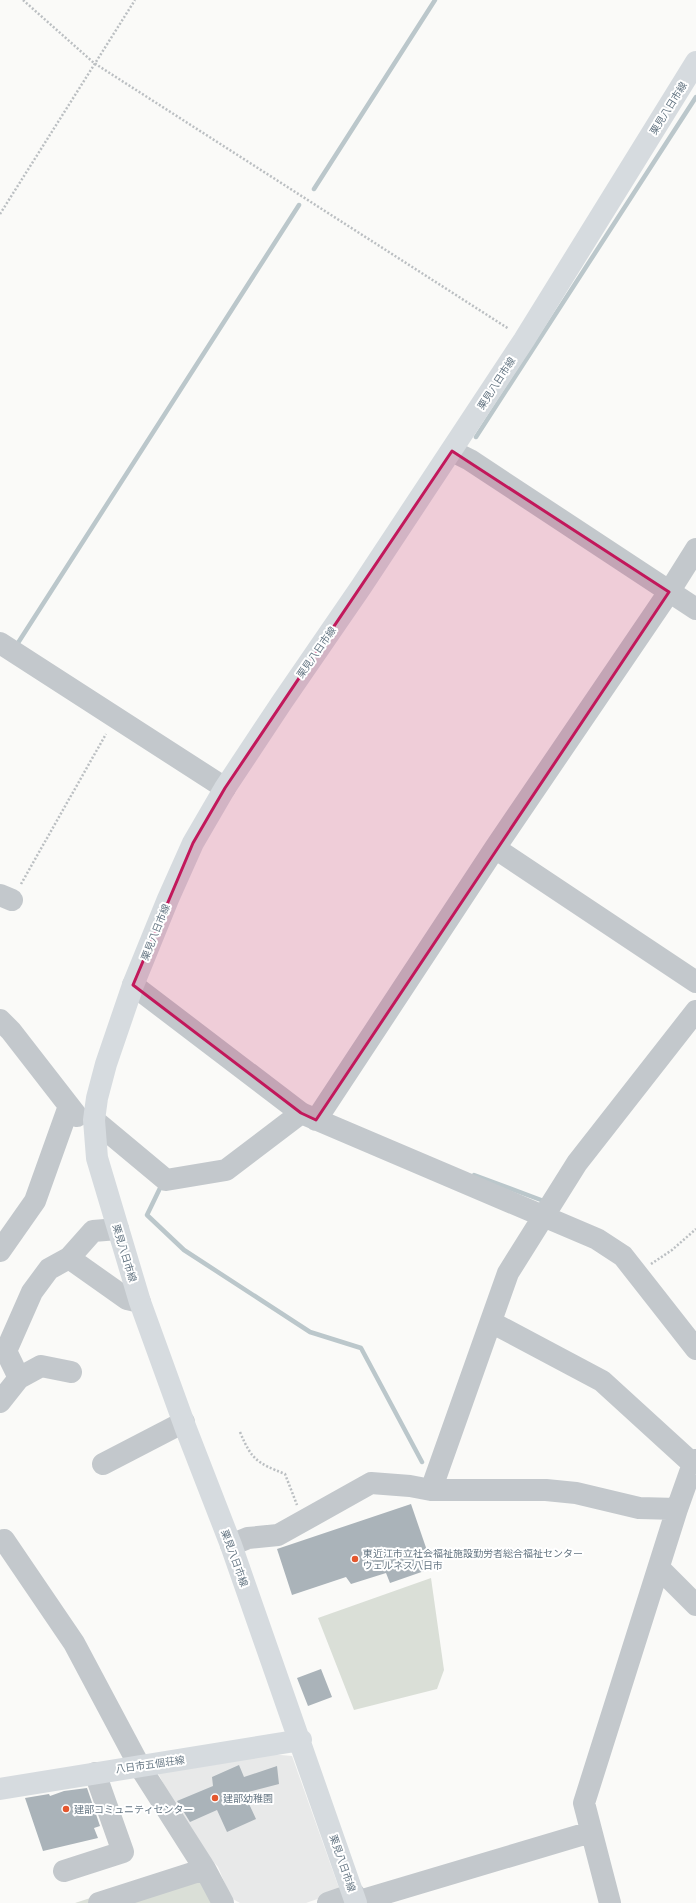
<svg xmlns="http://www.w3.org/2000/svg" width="696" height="1903" viewBox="0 0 696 1903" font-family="Barlow,'Noto Sans JP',sans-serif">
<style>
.built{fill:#e8e9e9}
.green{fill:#dadfd7}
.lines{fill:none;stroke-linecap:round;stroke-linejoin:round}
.stream{stroke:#bbc7cb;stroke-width:4.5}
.building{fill:#aab3b9}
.path{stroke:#bbbfc2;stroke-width:2.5;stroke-dasharray:2 2;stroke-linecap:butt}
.minor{stroke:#c3c8cc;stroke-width:22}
.major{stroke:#d6dbdf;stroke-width:22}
.marked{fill:#c2185b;fill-opacity:0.2;stroke:#c2185b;stroke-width:3;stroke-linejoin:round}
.poi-dot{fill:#e4572e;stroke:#fff;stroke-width:1.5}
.labels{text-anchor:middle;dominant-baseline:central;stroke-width:4;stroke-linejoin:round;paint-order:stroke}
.street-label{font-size:10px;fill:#657683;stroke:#fff}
.poi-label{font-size:10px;fill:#657683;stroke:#fff;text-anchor:start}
</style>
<rect width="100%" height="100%" fill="#fafaf8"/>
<path class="built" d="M269,1754L292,1756L340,1891L306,1903H240L231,1898L218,1867L188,1832L158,1773Z"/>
<path class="green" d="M431,1578L444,1670L437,1689L354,1710L318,1618Z
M197,1863L212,1903H75Z"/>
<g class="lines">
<path class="stream" d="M314,189L435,0
M476,437L696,97
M16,646L299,205
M474,1175L541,1200
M162,1184L147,1215L184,1250L310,1332L361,1348L422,1462"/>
</g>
<path class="building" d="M411,1504L433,1568L390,1583L386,1573L351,1584L346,1577L292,1595L277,1549Z
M321,1669L332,1697L308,1706L297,1678Z
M239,1765L244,1777L277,1766L279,1784L244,1793L256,1819L227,1832L217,1810L190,1822L177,1801L213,1786L212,1777Z
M87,1788L100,1826L94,1828L98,1838L43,1851L25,1798L49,1794L50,1796L64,1791Z"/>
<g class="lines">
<path class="path" d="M23,0L94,63L509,329
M0,214L135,0
M21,884L106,734
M651,1264L672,1250L696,1229
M240,1432C252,1461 258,1463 285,1474L297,1505"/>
<path class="minor" d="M452,451L470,460L696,609
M0,643L225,788
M495,848L696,982
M0,895L12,900
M133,985L301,1113L597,1239L623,1256L696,1349
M0,1020L11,1031L77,1116
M94,1120L166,1180L226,1170L301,1113
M316,1120L495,848L669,592L696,549
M0,1251L35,1201L69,1106
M69,1258L127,1299L140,1302
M491,1322L602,1381L693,1464
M19,1378L41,1366L71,1372
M0,1402L19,1378L6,1351L32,1292L49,1269L69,1258L93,1231L118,1229
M103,1464L184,1422
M431,1490L508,1273L577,1163L696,1011
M0,1541L4,1540L74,1643L140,1767L205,1869L223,1903
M231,1545L248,1538L278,1535L371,1483L410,1486L431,1490H546L576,1493L639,1508L677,1509
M659,1568L696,1605
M64,1871L123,1852L95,1773
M356,1902L591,1832
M99,1903L205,1869
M328,1903L354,1894
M610,1903L584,1803L677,1509L693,1464L696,1460"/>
<path class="major" d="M0,1789L301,1740
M356,1903L231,1545L186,1429L140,1302L97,1158L94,1120L97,1098L106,1064L133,985L168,899L193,843L225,788L282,702L361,587L524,340L696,62"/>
</g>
<path class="marked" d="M452,451L669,592L316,1120L301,1113L133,985L193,843L225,788Z"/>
<g class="poi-dot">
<circle cx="355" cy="1559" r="4"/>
<circle cx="215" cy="1798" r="4"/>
<circle cx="66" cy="1809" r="4"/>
</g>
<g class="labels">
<g class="street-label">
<text transform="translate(668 108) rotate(-58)">栗見八日市線</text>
<text transform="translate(496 383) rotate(-57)">栗見八日市線</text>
<text transform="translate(316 652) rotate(-55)">栗見八日市線</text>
<text transform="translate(155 932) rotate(-68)">栗見八日市線</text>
<text transform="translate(125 1253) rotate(73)">栗見八日市線</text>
<text transform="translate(235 1558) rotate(70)">栗見八日市線</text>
<text transform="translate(150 1764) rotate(-8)">八日市五個荘線</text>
<text transform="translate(343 1863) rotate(71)">栗見八日市線</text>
</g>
<g class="poi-label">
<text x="363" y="1553">東近江市立社会福祉施設勤労者総合福祉センター<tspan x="363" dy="12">ウェルネス八日市</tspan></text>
<text x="223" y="1798">建部幼稚園</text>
<text x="74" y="1809">建部コミュニティセンター</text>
</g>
</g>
</svg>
